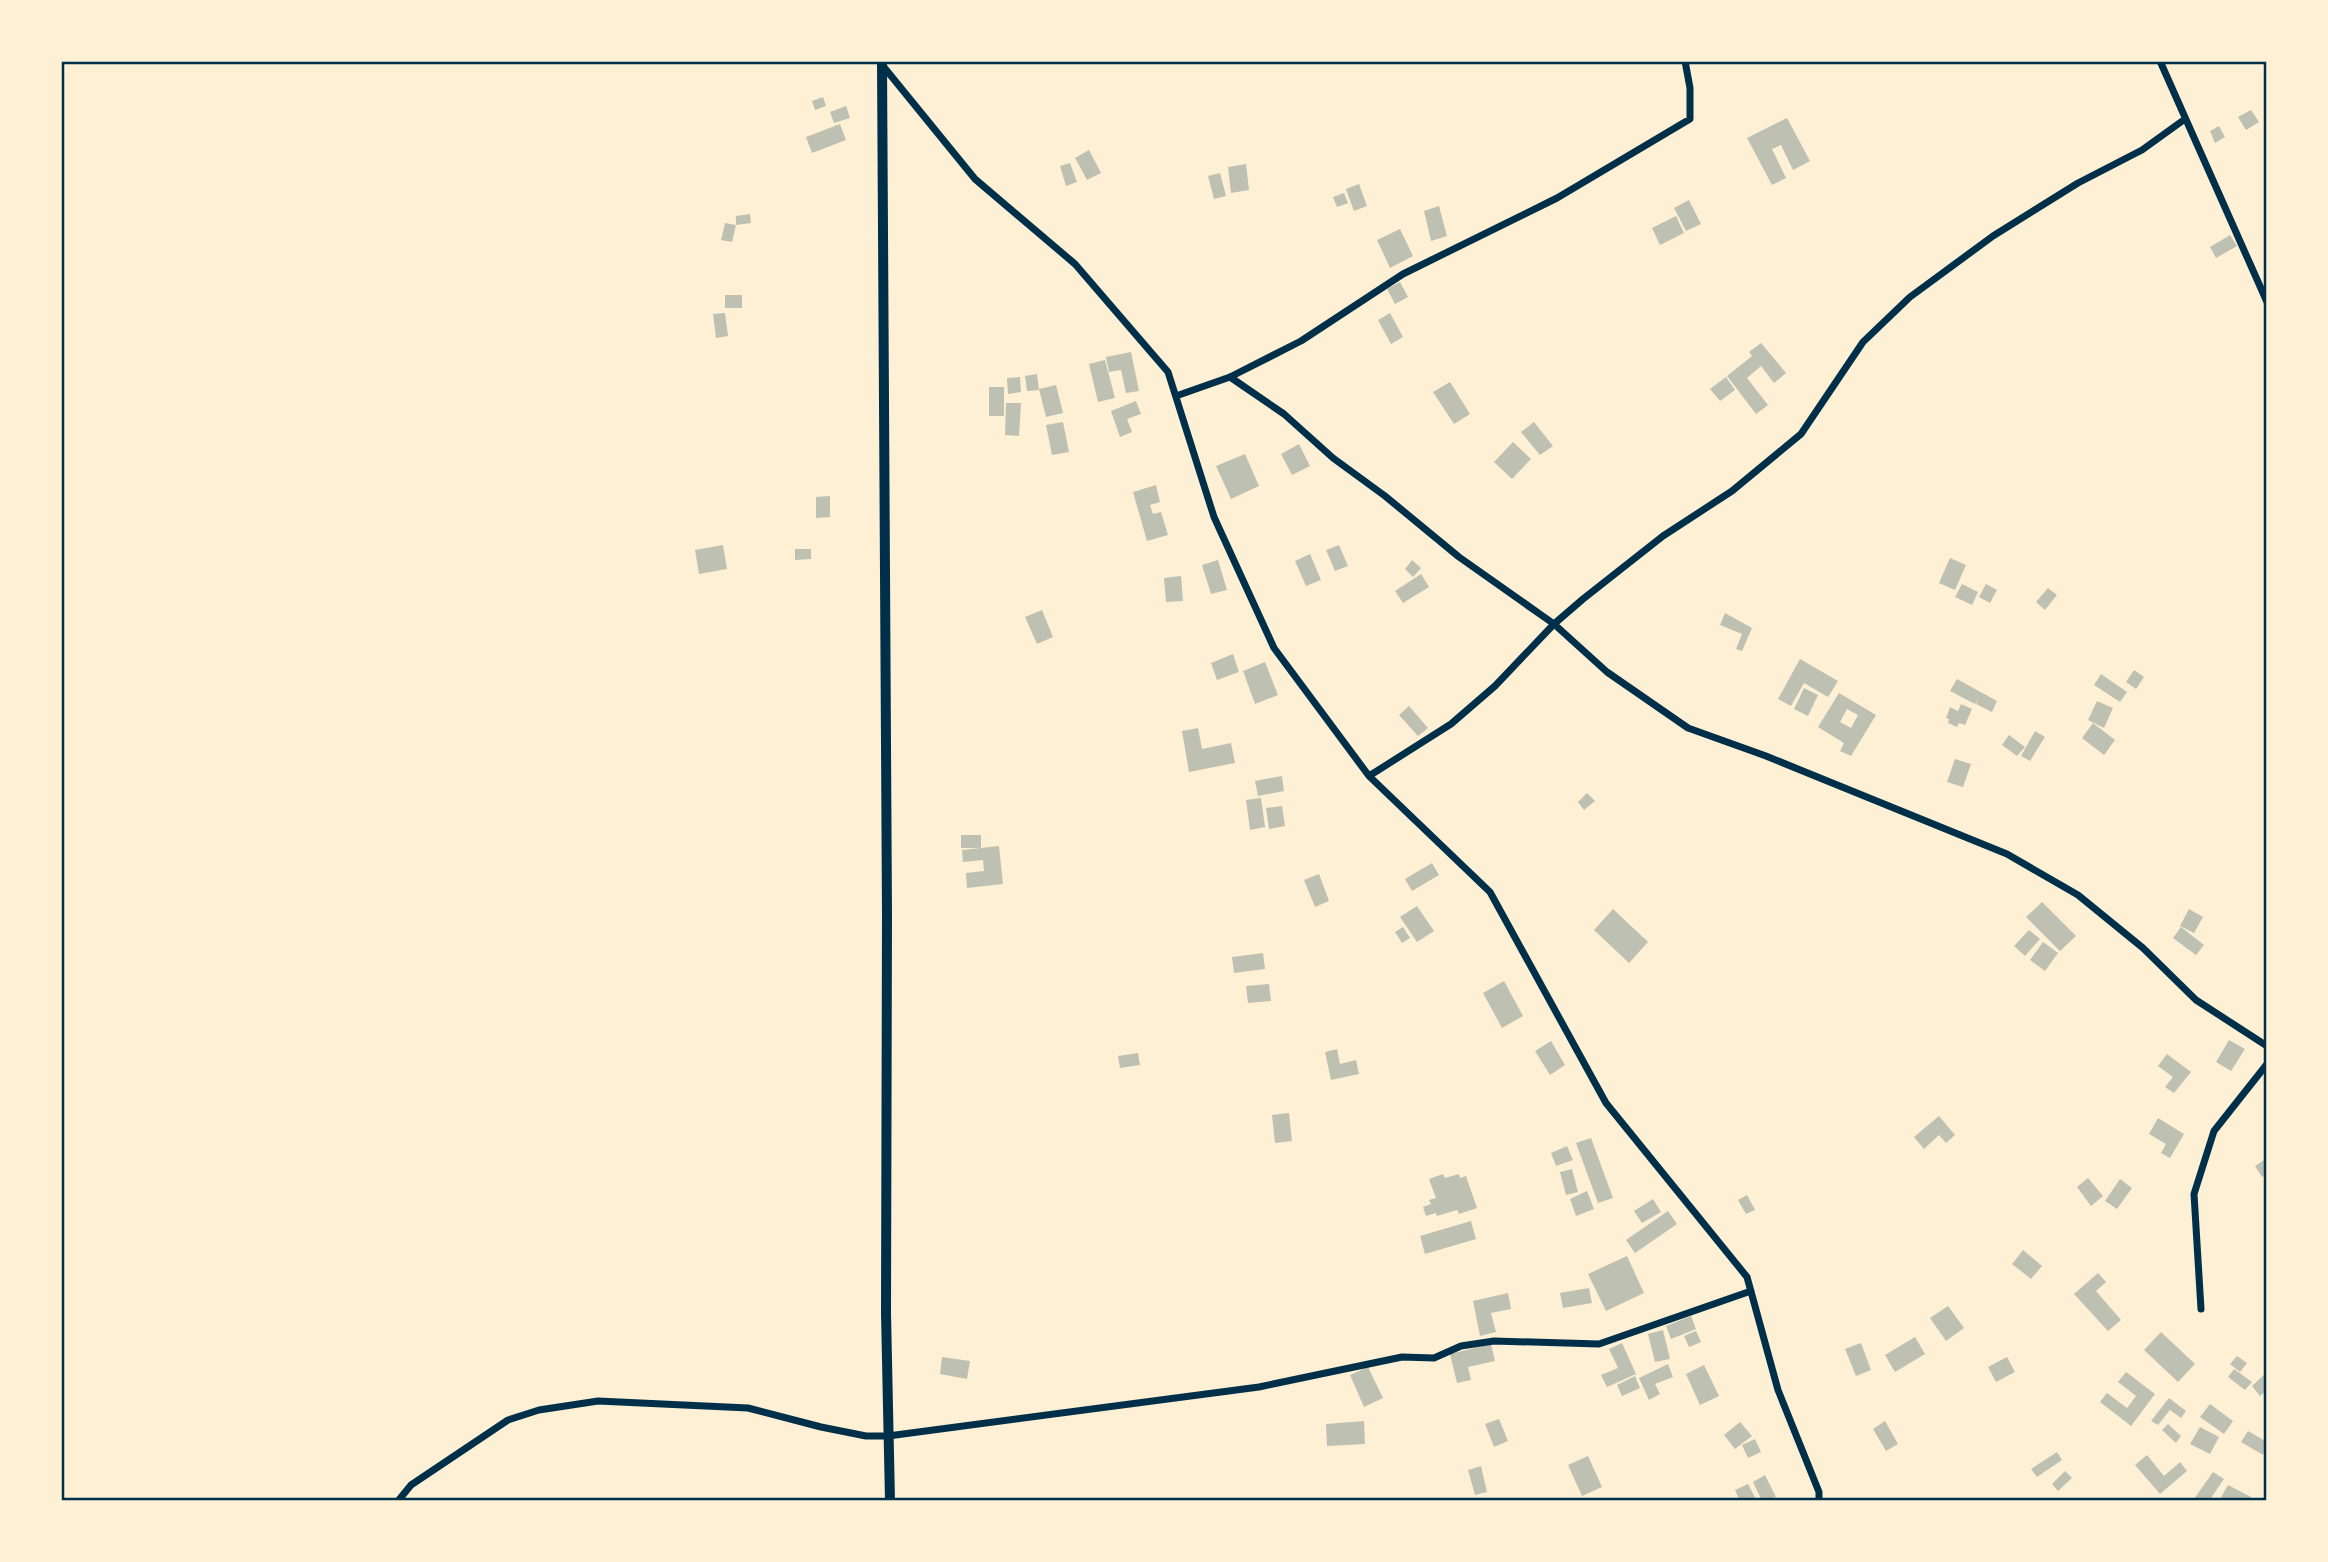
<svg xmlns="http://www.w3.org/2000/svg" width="2328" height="1562" viewBox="0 0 2328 1562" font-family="'Titillium Web',sans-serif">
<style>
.building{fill:#bec0b2;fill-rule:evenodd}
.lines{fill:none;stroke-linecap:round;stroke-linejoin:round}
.minor{stroke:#003049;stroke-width:7}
.tertiary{stroke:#003049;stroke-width:10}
.neatline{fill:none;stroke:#003049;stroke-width:2.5}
</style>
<rect width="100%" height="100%" fill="#fdf0d5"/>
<path class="building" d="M823,97L826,106L815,110L812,101Z
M846,106L850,118L834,123L830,112Z
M2251,110L2259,122L2246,130L2238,117Z
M1787,118L1810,161L1793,170L1781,145L1772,149L1786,178L1772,185L1747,138Z
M840,124L846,140L812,153L806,137Z
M2219,126L2225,137L2215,143L2210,131Z
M1089,150L1101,173L1087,180L1075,158Z
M1070,163L1077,182L1066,186L1060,166Z
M1246,164L1249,190L1231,193L1228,167Z
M1220,173L1226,196L1214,199L1208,176Z
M1359,184L1367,206L1354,211L1346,189Z
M1344,193L1348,203L1337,207L1333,197Z
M1689,200L1701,224L1686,231L1674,208Z
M1439,206L1447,236L1431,241L1424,211Z
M750,214L751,223L736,225V216Z
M1676,216L1684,233L1660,245L1652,228Z
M725,223L736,225L732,242L721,240Z
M1400,229L1413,256L1390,268L1377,240Z
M2230,235L2237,246L2216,258L2210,247Z
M1400,282L1408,297L1395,304L1387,289Z
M725,295H742V308H725Z
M725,313L728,336L716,338L713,314Z
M1390,313L1403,337L1391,344L1378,320Z
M1761,343L1786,373L1774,383L1761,366L1747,378L1768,405L1756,414L1727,376L1752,356L1749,352Z
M1131,352L1139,391L1126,393L1121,370L1109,372L1106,357Z
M1105,360L1115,398L1098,402L1089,364Z
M1037,374L1039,390L1027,391L1025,376Z
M1020,377L1021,392L1008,394L1007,378Z
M1726,377L1735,390L1720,401L1710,389Z
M1450,382L1470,414L1454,424L1433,392Z
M1056,385L1063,413L1046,417L1039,389Z
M989,387H1004V416H989Z
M1136,401L1141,414L1127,419L1132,432L1120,437L1111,411Z
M1006,403H1021L1019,436L1005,435Z
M1063,422L1069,452L1052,455L1046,425Z
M1534,422L1553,446L1540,455L1521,432Z
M1513,442L1531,459L1512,479L1494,462Z
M1299,444L1310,466L1292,475L1281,454Z
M1245,454L1259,486L1231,499L1216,466Z
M1156,485L1160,502L1150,505L1153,514L1161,512L1168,535L1147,541L1133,492Z
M830,496V517L816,518V497Z
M723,545L727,569L699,574L695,550Z
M1339,545L1348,566L1335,571L1326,550Z
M795,549H811V559L795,560Z
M1310,554L1321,580L1306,586L1295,561Z
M1950,558L1966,565L1955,590L1939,583Z
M1218,560L1227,590L1211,594L1202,565Z
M1412,560L1421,568L1413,577L1405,569Z
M1421,574L1429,587L1403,603L1395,591Z
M1181,576L1183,601L1166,602L1164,578Z
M1962,584L1978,592L1972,605L1955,597Z
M1986,584L1997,590L1990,603L1979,597Z
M2048,588L2057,595L2045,610L2036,602Z
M1042,610L1053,637L1037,644L1025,617Z
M1725,613L1752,628L1742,651L1736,649L1742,634L1720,625Z
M1233,654L1239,672L1217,680L1211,663Z
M1800,659L1838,681L1828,697L1804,683L1791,706L1778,699Z
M1265,662L1278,695L1255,704L1243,671Z
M2134,670L2144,677L2136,689L2126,682Z
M2101,674L2127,692L2120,702L2094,685Z
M1957,679L1997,701L1992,712L1976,704L1979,697L1975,704L1950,691Z
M1804,688L1818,695L1808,716L1794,709Z
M1839,693L1876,715L1851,756L1840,751L1844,743L1818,727ZM1847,709L1858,715L1851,728L1840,722Z
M2097,701L2113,708L2104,728L2088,720Z
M1961,704L1972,709L1965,725L1959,723L1957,727L1948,723L1949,719L1946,718L1950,707L1958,711Z
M1409,706L1428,728L1418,736L1399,715Z
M2093,723L2115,740L2104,755L2082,738Z
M1198,728L1202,749L1231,743L1235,763L1189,772L1182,731Z
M2035,731L2045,737L2030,761L2021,756Z
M2009,735L2025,747L2017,756L2002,745Z
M1955,759L1971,764L1963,787L1947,782Z
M1282,776L1284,791L1258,796L1255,781Z
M1587,793L1595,801L1584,810L1578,802Z
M1261,798L1265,827L1250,830L1246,800Z
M1282,806L1285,826L1269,829L1266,808Z
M961,835H981V848H961Z
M999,846L1003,884L967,888L966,873L984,871L983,860L963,862L962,850Z
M1432,863L1439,875L1412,891L1405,879Z
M1319,874L1329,901L1315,907L1304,880Z
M2042,902L2076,936L2060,951L2026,917Z
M1417,906L1434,931L1417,942L1400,917Z
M1613,909L1648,942L1629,963L1594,930Z
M2189,909L2203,917L2194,933L2180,926Z
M1403,927L1410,938L1402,943L1395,932Z
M2181,927L2204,945L2196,955L2173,938Z
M2029,930L2040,939L2025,956L2014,946Z
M2043,942L2058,953L2045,971L2030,960Z
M1263,953L1265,969L1234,973L1232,957Z
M1504,981L1523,1016L1502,1028L1483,993Z
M1269,984L1271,1001L1248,1003L1246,986Z
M2229,1040L2245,1049L2231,1071L2216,1062Z
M1551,1041L1565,1065L1550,1075L1535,1051Z
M1337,1049L1340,1064L1356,1060L1359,1074L1331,1080L1325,1052Z
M1138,1053L1140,1065L1120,1068L1118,1056Z
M2167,1054L2191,1072L2174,1093L2165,1087L2173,1077L2158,1066Z
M1289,1113L1292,1141L1275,1143L1272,1115Z
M1939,1116L1955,1135L1946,1143L1939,1135L1924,1149L1914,1137Z
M2158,1118L2184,1134L2170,1158L2161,1153L2166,1144L2149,1134Z
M1591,1138L1613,1198L1598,1203L1576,1143Z
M1567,1146L1573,1160L1556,1166L1551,1153Z
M2267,1158V1174L2262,1177L2255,1166Z
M1572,1169L1578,1192L1566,1195L1560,1172Z
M1443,1174L1445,1178L1459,1174L1460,1178L1466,1176L1477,1208L1459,1214L1457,1210L1437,1216L1436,1213L1426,1216L1423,1207L1431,1204L1429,1200L1436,1198L1429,1179Z
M2088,1178L2103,1196L2091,1206L2077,1187Z
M2120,1179L2132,1188L2117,1209L2105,1201Z
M1587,1191L1594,1209L1576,1216L1570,1199Z
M1747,1195L1755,1210L1746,1214L1738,1200Z
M1653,1199L1661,1212L1642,1223L1634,1211Z
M1668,1211L1677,1224L1635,1253L1626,1240Z
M1471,1221L1476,1239L1425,1254L1420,1236Z
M2023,1250L2042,1266L2031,1279L2012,1264Z
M1627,1256L1644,1293L1606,1311L1588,1274Z
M2098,1273L2106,1282L2096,1291L2121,1320L2108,1331L2074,1294Z
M1589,1288L1592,1303L1563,1308L1560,1293Z
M1508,1293L1511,1309L1491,1313L1496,1332L1480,1336L1473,1301Z
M1948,1306L1964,1328L1946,1341L1930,1318Z
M1691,1316L1696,1329L1671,1339L1666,1326Z
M1663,1330L1670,1359L1655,1362L1648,1334Z
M1696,1331L1701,1342L1689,1347L1684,1336Z
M2161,1332L2195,1364L2178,1382L2144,1350Z
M1915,1337L1925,1354L1895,1372L1885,1355Z
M1622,1343L1636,1374L1607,1387L1601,1375L1618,1368L1609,1349Z
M1861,1343L1871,1370L1856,1376L1845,1349Z
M1491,1344L1495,1361L1468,1367L1471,1380L1457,1383L1450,1354Z
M2237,1356L2247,1363L2240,1372L2230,1364Z
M942,1357L970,1361L967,1379L940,1374Z
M2007,1357L2015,1372L1996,1382L1988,1367Z
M1668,1364L1673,1377L1655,1384L1660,1394L1649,1400L1639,1378Z
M1704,1365L1719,1396L1700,1405L1686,1374Z
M1368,1367L1383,1398L1364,1407L1350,1375Z
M2234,1369L2252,1382L2245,1390L2228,1377Z
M2126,1372L2155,1394L2131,1426L2100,1402L2107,1393L2127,1408L2136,1396L2118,1382Z
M2267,1372V1390L2260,1396L2252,1386Z
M1635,1376L1640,1388L1622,1396L1617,1385Z
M2169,1398L2186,1411L2181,1418L2170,1410L2158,1425L2151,1421Z
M2210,1404L2233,1421L2224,1434L2200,1417Z
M1499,1419L1508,1441L1494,1447L1485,1424Z
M1364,1421L1365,1444L1327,1446L1326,1424Z
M1885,1421L1898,1444L1886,1451L1873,1429Z
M1740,1422L1752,1436L1735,1449L1724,1435Z
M2168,1424L2181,1436L2176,1443L2162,1430Z
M2200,1427L2219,1437L2210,1454L2190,1444Z
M2248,1431L2267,1442L2263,1455L2241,1442Z
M1755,1439L1761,1452L1748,1458L1742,1445Z
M2057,1452L2062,1460L2037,1477L2031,1469Z
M2147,1455L2164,1476L2180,1462L2187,1471L2160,1494L2135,1465Z
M1588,1456L1602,1487L1582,1496L1568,1465Z
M1481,1466L1487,1492L1475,1495L1468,1470Z
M2065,1471L2072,1478L2058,1491L2052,1484Z
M2213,1472L2224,1479L2209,1501H2198L2194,1499Z
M1765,1475L1776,1497L1762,1501L1753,1482Z
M1748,1484L1757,1501H1740L1735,1490Z
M2228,1485L2251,1497L2249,1501H2227L2221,1497Z"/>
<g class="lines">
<path class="minor" d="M2160,61L2267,302
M883,66L975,179L1075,264L1168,372L1214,517L1274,648L1369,776L1490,892L1606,1103L1747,1277L1778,1390L1819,1492V1501
M1230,377L1284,414L1333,458L1385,496L1459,557L1554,624L1607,672L1688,728L1766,756L2007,854L2078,895L2143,948L2196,1000L2267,1046
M1176,396L1230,377L1301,341L1403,274L1557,198L1690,119V88L1685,61
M1369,776L1451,724L1495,686L1554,624L1583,599L1663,536L1732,491L1801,434L1863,342L1910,297L1993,236L2078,183L2142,150L2185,119
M2201,1309L2194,1194L2214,1131L2267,1064
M398,1501L411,1485L508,1420L539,1410L598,1401L748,1408L821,1427L866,1436H888L1259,1387L1402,1357L1434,1358L1461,1346L1494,1341L1599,1344L1751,1291"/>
<path class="tertiary" d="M882,61L887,915L886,1313L890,1501"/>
</g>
<rect width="2328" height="1562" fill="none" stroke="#fdf0d5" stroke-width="126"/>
<rect x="63" y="63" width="2202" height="1436" class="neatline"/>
</svg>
